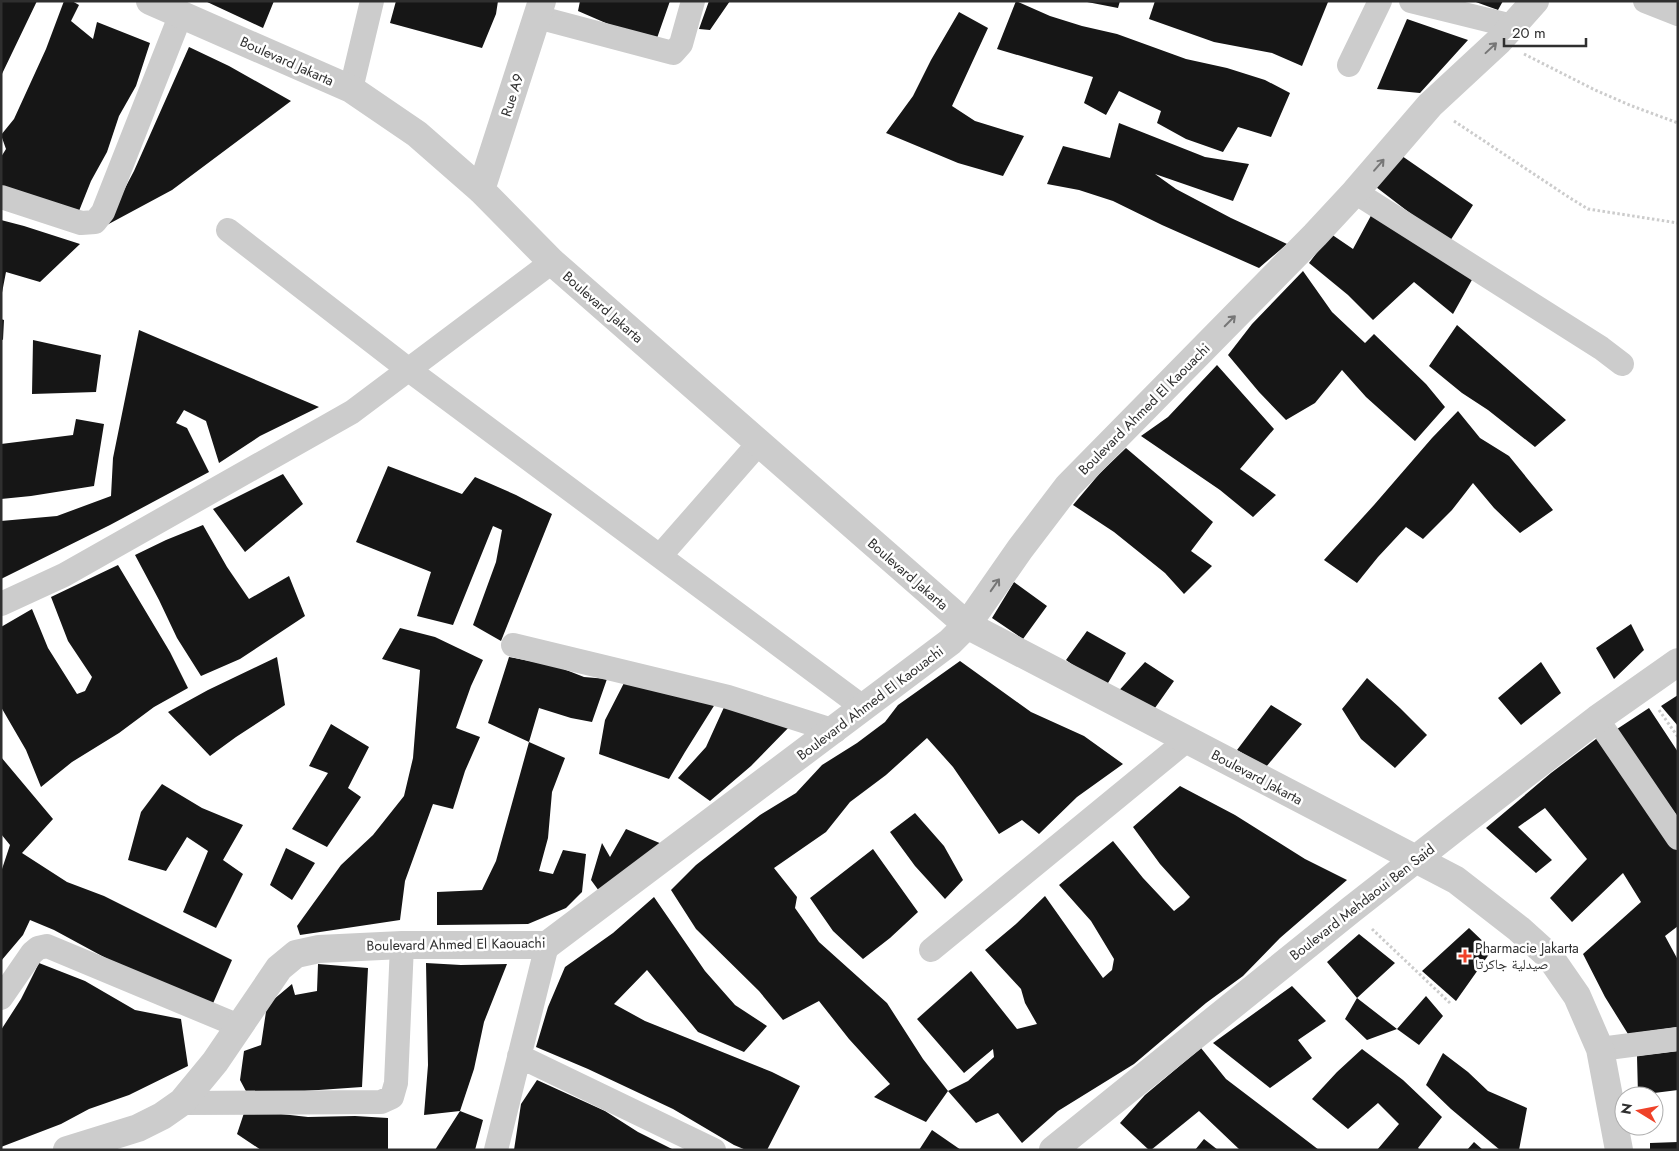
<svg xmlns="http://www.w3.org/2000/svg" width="1679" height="1151" viewBox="0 0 1679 1151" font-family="Jost,'Noto Naskh Arabic',sans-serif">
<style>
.building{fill:#161616}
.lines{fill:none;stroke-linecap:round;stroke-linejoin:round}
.path{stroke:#ccc;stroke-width:3;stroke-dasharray:2.5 2.5;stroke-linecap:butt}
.minor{stroke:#ccc;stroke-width:24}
.tertiary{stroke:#ccc;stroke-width:28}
.oneway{stroke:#767676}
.poi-dot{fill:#ef4229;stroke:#fff;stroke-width:2}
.labels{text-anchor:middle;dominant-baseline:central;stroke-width:5;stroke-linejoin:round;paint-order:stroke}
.street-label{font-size:14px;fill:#2f2f2f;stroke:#fff}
.poi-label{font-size:14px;fill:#2f2f2f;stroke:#fff;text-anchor:start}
</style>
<rect width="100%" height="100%" fill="#fff"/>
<path class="building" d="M1,1H37L1,76Z
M64,1H72L79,5L71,21L93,39L97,22L150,43L136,86L119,116L107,152L91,181L79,211L1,190V157L6,149L1,135L14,119L46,49Z
M205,1H274L263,28Z
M396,1H498L496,14L482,48L390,23Z
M580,1H670L656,41L615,27L578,11Z
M709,1H730L710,30L699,29Z
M1016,1L1050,16L1082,26L1117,34L1186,59L1227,68L1265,80L1290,93L1271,137L1238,127L1223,152L1186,139L1157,123L1161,111L1119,91L1106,115L1084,103L1093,77L997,49Z
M1082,1H1120L1118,8Z
M1155,1H1324L1328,2L1302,66L1272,53L1214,42L1149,19Z
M1473,1H1503L1498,10Z
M959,12L988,28L952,106L975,121L1024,136L1003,176L958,163L886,133L913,96L931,60Z
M1407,19L1468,40L1420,93L1377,89Z
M189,47L229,66L291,101L172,190L105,226L134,171Z
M1119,123L1205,157L1249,164L1233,201L1155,174L1176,189L1231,218L1287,244L1259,268L1162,225L1113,201L1079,190L1047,184L1063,146L1110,158Z
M1402,156L1473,205L1450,241L1419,220L1376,187Z
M1374,210L1473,278L1453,314L1414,282L1373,320L1348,295L1309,263L1331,234L1353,249Z
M1,220L24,226L80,244L40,282L6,272L1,298Z
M1303,271L1332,312L1365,343L1374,334L1426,384L1445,407L1415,441L1366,397L1342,370L1315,403L1286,420L1259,392L1228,355L1252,324Z
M1,319L4,320L3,340L1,339Z
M1457,325L1566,420L1535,447L1488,410L1462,393L1429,366Z
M139,330L319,407L260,436L219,463L206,421L184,410L176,423L187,428L209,472L110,525L1,579V521L57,516L111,496L113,458Z
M33,340L101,355L96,392L32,394Z
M1217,365L1274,429L1240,469L1276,495L1253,517L1220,490L1141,436L1168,417Z
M1458,411L1480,438L1509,456L1553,510L1520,533L1494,508L1473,483L1452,510L1423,539L1406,527L1378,557L1357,583L1324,560L1374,505L1432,438Z
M76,419L104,424L94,486L31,496L1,499V444L73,435Z
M1126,448L1213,522L1191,551L1212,566L1184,594L1165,573L1114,532L1073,505L1100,473Z
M388,466L462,494L475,477L516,495L552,514L501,641L473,625L496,562L502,530L493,526L453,625L417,616L431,572L356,542Z
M283,474L303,504L245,552L213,509Z
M203,525L227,567L249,599L289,576L305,616L240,659L201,676L177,638L159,600L135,555L166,540Z
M118,565L170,652L188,688L154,707L119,733L72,762L41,787L26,750L1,707V627L32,609L48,648L77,694L85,691L92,677L68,641L51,597Z
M1014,582L1047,606L1023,639L992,618Z
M1631,624L1644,650L1614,679L1596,648Z
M400,628L435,637L483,660L471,686L456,728L480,737L465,771L453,809L433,804L405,881L400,920L300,935L297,926L341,865L373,835L404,796L413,758L420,670L382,659Z
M1087,631L1126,653L1105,688L1066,660Z
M277,657L285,705L236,737L210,756L168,712L208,690Z
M509,657L556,666L584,677L607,679L592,722L571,718L539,708L529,742L488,723Z
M960,661L1031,712L1084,736L1123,764L1077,797L1039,834L1022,820L999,834L953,767L927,738L886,775L850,802L826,832L774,868L797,897L795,908L819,942L887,1003L923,1059L948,1091L926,1122L874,1097L890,1084L849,1039L819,1001L783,1020L759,991L696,929L671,890L696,865L760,815L796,793L822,765L857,743L885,722L898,705Z
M1145,662L1174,681L1150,715L1114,696Z
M1541,662L1561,693L1521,725L1498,698Z
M1367,678L1400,708L1427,735L1395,768L1361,739L1342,709Z
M625,681L717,701L685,752L669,779L599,754L605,720Z
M1678,695V726L1661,706Z
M725,705L793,723L751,766L710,801L678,778L706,747Z
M1271,705L1302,724L1266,767L1237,750Z
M1649,708L1678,752V817L1614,731Z
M331,724L369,747L348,788L361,797L327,847L292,829L328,773L309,766Z
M1600,736L1678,848V926L1665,936L1678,960V1027L1628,1034L1605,997L1583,954L1641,902L1623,873L1572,922L1550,898L1587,859L1545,808L1518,827L1552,860L1536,873L1486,828L1551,773Z
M529,742L565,758L552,792L548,838L539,871L553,874L563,850L586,854L582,892L566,908L528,924L437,925V892L482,890L496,861Z
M1,757L53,819L22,853L67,882L104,896L232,960L211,1008L126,969L54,930L30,920L23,935L1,961V872L10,845L1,834Z
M162,784L202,808L243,825L223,860L243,874L216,928L183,912L208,851L187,837L166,871L128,860L141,812Z
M1180,786L1235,815L1305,859L1347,880L1280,938L1243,976L1206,1003L1134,1064L1058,1111L1022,1143L998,1113L976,1123L948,1091L968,1081L994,1057L993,1049L964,1073L917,1019L971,971L1017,1029L1037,1024L1025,1003L1021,989L985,950L1016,924L1045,896L1103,978L1112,970L1114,959L1091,921L1059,885L1113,841L1143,878L1174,911L1183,904L1190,897L1160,864L1133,827Z
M915,813L944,846L963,880L945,899L915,866L890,832Z
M626,829L662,844L599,891L591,880L602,843L610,857Z
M286,848L315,863L292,900L270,885Z
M873,849L918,912L890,938L863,959L833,931L810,898Z
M654,897L705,971L735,1005L767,1026L744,1052L698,1032L647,970L614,1004L645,1021L772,1072L800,1086L767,1150H746L734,1145L673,1109L588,1069L536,1047L548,1007L565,967L613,933Z
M1469,928L1492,950L1456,1001L1422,971Z
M1359,934L1395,963L1357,998L1327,962Z
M39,963L85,981L135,1010L181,1019L188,1066L129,1095L89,1109L61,1124L1,1147V1030L21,999Z
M426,963L461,965L507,964L484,1022L474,1069L460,1111L424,1115L428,1065Z
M318,964L368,968L362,1087L248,1095L240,1080L244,1051L261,1045L267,1005L292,984L295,995L317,991Z
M1292,986L1326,1021L1298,1040L1312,1058L1270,1088L1213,1043Z
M1426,996L1443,1016L1419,1045L1397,1029Z
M1357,998L1397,1029L1367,1040L1345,1019Z
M1201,1048L1226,1079L1319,1150H1240L1199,1111L1151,1150H1149L1120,1123L1145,1095Z
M1362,1049L1403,1080L1442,1117L1418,1148L1420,1150H1377L1399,1124L1378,1103L1348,1129L1312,1099L1337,1072Z
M1678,1051V1090L1638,1095L1637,1056Z
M1443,1053L1468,1072L1488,1091L1527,1108L1519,1150H1500L1451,1109L1426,1085Z
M537,1080L605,1111L638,1132L674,1150H514L521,1104Z
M245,1110L308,1117L355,1116L388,1118V1150H261L237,1134Z
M460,1111L483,1120L475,1150H435Z
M932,1130L961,1150H919Z
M1204,1139L1218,1150H1195Z
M1474,1142L1483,1150H1467Z
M1678,1142V1150H1650V1143Z"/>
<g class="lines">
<path class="path" d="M1524,54L1595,90L1632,106L1678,123
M1454,121L1570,198L1588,209L1678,223
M1659,710L1678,737
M1372,929L1450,1003"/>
<path class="minor" d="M1411,1L1512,26
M1645,1L1678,14
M537,17L673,53L681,44L693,1
M1349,65L1380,1
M351,89L372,1
M1355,192L1601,348L1622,364
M1,197L81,223L95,222L103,212L181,14
M228,230L409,370L864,708
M660,556L759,443
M1,604L64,575L352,412L552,262
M513,645L728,697L835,731
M1597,719L1678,838
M931,950L1187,740
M1,998L32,953L38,948L47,946L239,1026
M1600,1049L1678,1039
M519,1056L714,1150
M181,1103L381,1102L392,1097L396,1083L402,945
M496,1150L547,945"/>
<path class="tertiary" d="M150,1L351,89L417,134L481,190L552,262L967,625L1456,880L1519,929L1550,957L1577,996L1600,1049L1619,1150
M481,190L542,1
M67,1150L138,1128L162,1116L182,1102L215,1062L279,968L296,954L319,949L402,945H547L950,642L967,625L1020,549L1068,486L1315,235L1355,192L1430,105L1499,41L1535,1
M1053,1150L1352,909L1458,826L1597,719L1678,662"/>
</g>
<defs><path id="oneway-shaft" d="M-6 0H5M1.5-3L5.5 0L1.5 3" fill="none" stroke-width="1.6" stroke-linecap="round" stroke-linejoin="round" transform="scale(1.25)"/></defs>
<g class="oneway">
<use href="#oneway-shaft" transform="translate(1491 48) rotate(-43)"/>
<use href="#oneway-shaft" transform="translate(1379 165) rotate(-49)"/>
<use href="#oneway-shaft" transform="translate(1230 321) rotate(-45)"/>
<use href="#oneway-shaft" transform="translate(995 585) rotate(-55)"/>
</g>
<path class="poi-dot" d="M1462.5 948.5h5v5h5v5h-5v5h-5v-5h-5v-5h5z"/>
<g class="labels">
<g class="street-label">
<text transform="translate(287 61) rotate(24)">Boulevard Jakarta</text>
<text transform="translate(512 95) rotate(-72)">Rue A9</text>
<text transform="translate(603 307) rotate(41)">Boulevard Jakarta</text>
<text transform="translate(1144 409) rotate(-45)">Boulevard Ahmed El Kaouachi</text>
<text transform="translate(908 574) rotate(41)">Boulevard Jakarta</text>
<text transform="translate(870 703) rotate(-37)">Boulevard Ahmed El Kaouachi</text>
<text transform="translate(1257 777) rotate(28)">Boulevard Jakarta</text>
<text transform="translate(1362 902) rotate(-38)">Boulevard Mehdaoui Ben Said</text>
<text transform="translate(456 944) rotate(-1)">Boulevard Ahmed El Kaouachi</text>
</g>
<g class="poi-label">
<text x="1475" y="948">Pharmacie Jakarta<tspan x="1475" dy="16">صيدلية جاكرتا</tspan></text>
</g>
</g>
<rect width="1679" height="1151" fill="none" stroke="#2f2f2f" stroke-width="5"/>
<g transform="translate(1639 1111) rotate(280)"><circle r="24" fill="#ffffff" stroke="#acacac"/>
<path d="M0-4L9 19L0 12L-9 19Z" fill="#ef4229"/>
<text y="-8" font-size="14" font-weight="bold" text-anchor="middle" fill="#2f2f2f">N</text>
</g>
<path d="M1504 38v8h82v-8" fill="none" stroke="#2f2f2f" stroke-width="2.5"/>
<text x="1512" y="38" font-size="15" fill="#2f2f2f" stroke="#ffffff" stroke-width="4" paint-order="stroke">20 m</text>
</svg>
